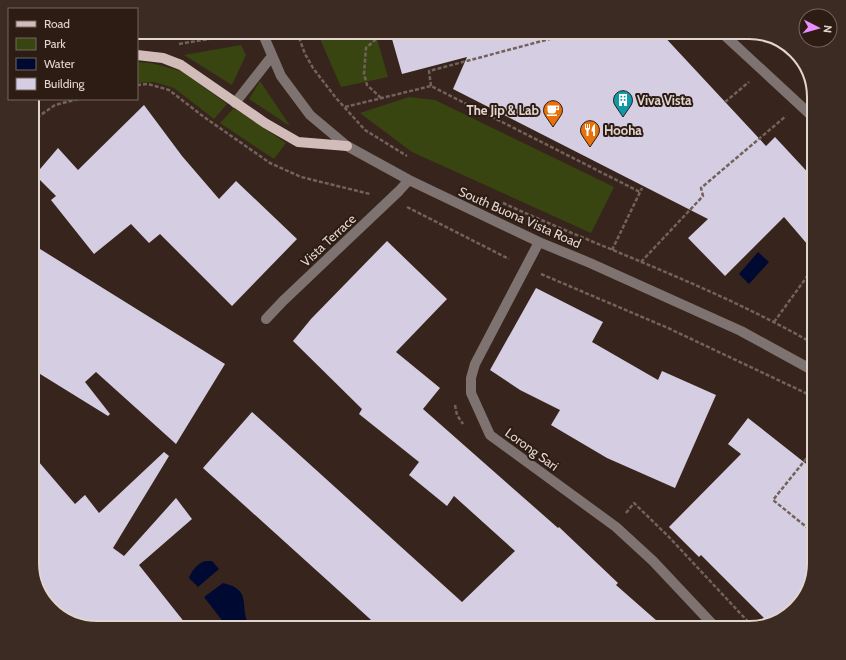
<svg xmlns="http://www.w3.org/2000/svg" width="846" height="660" viewBox="0 0 846 660" font-family="Cabin,sans-serif">
<style>
.green{fill:#384510}
.water{fill:#000932}
.building{fill:#d5cde2}
.lines{fill:none;stroke-linecap:round;stroke-linejoin:round}
.path{stroke:#72625b;stroke-width:2.5;stroke-dasharray:4 2;stroke-linecap:butt}
.minor{stroke:#7e7371;stroke-width:10}
.major{stroke:#d2bcb9;stroke-width:10}
.labels{text-anchor:middle;dominant-baseline:central;stroke-width:4;stroke-linejoin:round;paint-order:stroke}
.poi-label{font-size:13px;font-weight:bold;fill:#e1d5cf;stroke:#2d1c13;text-anchor:start}
.street-label{font-size:13px;fill:#e1d5cf;stroke:#2d1c13}
.rim{fill:none;stroke:#e1d5cf;stroke-width:2}
</style>
<rect width="100%" height="100%" fill="#37251d"/>
<path class="green" d="M317,32H375L388,77L341,87Z
M241,45L246,55L232,85L184,55Z
M137,62L151,63L181,71L227,104L214,119L174,88L154,82L137,83Z
M260,81L290,126L249,99Z
M409,97L435,100L614,187L591,233L412,152L360,113Z
M234,108L286,143L274,159L220,123Z"/>
<path class="water" d="M758,252L769,262L749,284L739,274Z
M205,561H212L219,569L198,587L189,578C192,570 197,564 205,561Z
M223,583C254,590 238,607 250,628H228L204,597Z"/>
<path class="building" d="M390,32H660L766,146L775,137L814,179V252L784,217L725,276L688,238L708,219L453,89L467,57L402,74Z
M144,105L182,156L219,199L236,181L297,239L232,306L160,234L149,243L131,224L94,254L51,200L56,196L35,175L58,148L78,170Z
M387,241L447,299L396,352L440,388L423,409L558,528L559,527L618,583L616,585L665,628H380L203,468L252,412L462,602L515,551L454,496L447,506L409,475L419,462L359,414L362,409L293,341L311,319Z
M32,244L225,364L176,444L96,372L85,382L110,414L108,416L32,369Z
M536,288L603,322L592,342L658,380L662,371L716,395L675,488L607,458L551,425L560,410L520,390L490,370Z
M748,418L814,470V563L800,603L777,621L769,623L701,555L699,557L669,527L741,454L728,444Z
M164,452L169,456L113,548L124,556L176,498L192,519L139,565L189,628H97L57,614L39,592L32,567V454L75,504L85,495L99,513Z"/>
<g class="lines">
<path class="path" d="M297,32L305,54L313,68L336,98L365,130L407,156
M179,44L245,33
M137,85L148,84L169,90L204,117L270,163L301,177L370,194
M431,86L429,71L576,32
M381,98L367,85L364,74L366,48L384,32
M32,102L35,99
M725,102L749,82
M345,107L431,86L640,192
M32,121L55,105L78,99
M503,203C606,250 715,287 814,344
M407,207L509,259
M612,250L642,188
M641,262L703,196L701,188L786,116
M541,274L668,328L814,397
M774,322L814,267
M455,405L457,415L463,424
M814,449L773,500L814,533
M626,513L634,503L669,537L753,627"/>
<path class="minor" d="M262,32L281,76L310,115L347,146L409,180L539,242L590,263L741,331L814,371
M721,32L814,118
M235,103L272,56
M539,242L475,364L471,378V393L490,435L616,527L653,561L716,628
M266,319L283,301L399,191L409,180"/>
<path class="major" d="M137,55L163,58L181,65L265,123L298,142L347,146"/>
</g>
<defs>
<g id="building-pin" transform="scale(1)"><path d="M0 17L-7.5 6A9.5 9.5 0 1 1 7.5 6Z" fill="#0f9aa8" stroke="#2d1c13"/><path d="M-4-6H4V6H1V3H-1V6H-4ZM-2.5-4.3h1.7v1.8h-1.7ZM.8-4.3h1.7v1.8H.8ZM-2.5-1h1.7V.8h-1.7ZM.8-1h1.7V.8H.8Z" fill="#fff"/></g>
<g id="cafe-pin" transform="scale(1)"><path d="M0 17L-7.5 6A9.5 9.5 0 1 1 7.5 6Z" fill="#e8710a" stroke="#2d1c13"/><path d="M-5.5-4.5H6V0H3Q3 3.5 0 3.5H-2.5Q-5.5 3.5-5.5 0ZM3-3.2v2h1.7v-2ZM-6 4.5H4V6H-6Z" fill="#fff"/></g>
<g id="restaurant-pin" transform="scale(1)"><path d="M0 17L-7.5 6A9.5 9.5 0 1 1 7.5 6Z" fill="#e8710a" stroke="#2d1c13"/><path d="M-5-6h1v4h1v-4h1v4h1v-4h1v5L-1.5 .5V6h-2V.5L-5-1ZM5-6V6H3V1.5H1.5Q1.5-4 5-6Z" fill="#fff"/></g>
</defs>
<g fill-rule="evenodd">
<use href="#building-pin" x="623" y="100"/>
<use href="#cafe-pin" x="553" y="110"/>
<use href="#restaurant-pin" x="590" y="130"/>
</g>
<g class="labels">
<g class="poi-label">
<text x="637" y="100">Viva Vista</text>
<text x="539" y="110" text-anchor="end">The Jip &amp; Lab</text>
<text x="604" y="130">Hooha</text>
</g>
<g class="street-label">
<text transform="translate(520 217) rotate(24)">South Buona Vista Road</text>
<text transform="translate(328 240) rotate(-43)">Vista Terrace</text>
<text transform="translate(532 449) rotate(36)">Lorong Sari</text>
</g>
</g>
<path d="M0 0H846V660H0ZM97 39H749A58 58 0 0 1 807 97V563A58 58 0 0 1 749 621H97A58 58 0 0 1 39 563V97A58 58 0 0 1 97 39Z" fill="#3b2b22" fill-rule="evenodd"/>
<path class="rim" d="M97 39H749A58 58 0 0 1 807 97V563A58 58 0 0 1 749 621H97A58 58 0 0 1 39 563V97A58 58 0 0 1 97 39Z"/>
<rect x="8" y="8" width="130" height="92" fill="#2d1c13" stroke="#75665e"/>
<rect x="16" y="21" width="20" height="6" fill="#d2bcb9" stroke="#75665e"/>
<text x="44" y="28" font-size="12" fill="#e1d5cf">Road</text>
<rect x="16" y="38" width="20" height="12" fill="#384510" stroke="#75665e"/>
<text x="44" y="48" font-size="12" fill="#e1d5cf">Park</text>
<rect x="16" y="58" width="20" height="12" fill="#000932" stroke="#75665e"/>
<text x="44" y="68" font-size="12" fill="#e1d5cf">Water</text>
<rect x="16" y="78" width="20" height="12" fill="#d5cde2" stroke="#75665e"/>
<text x="44" y="88" font-size="12" fill="#e1d5cf">Building</text>
<g transform="translate(818 28) rotate(96)"><circle r="19" fill="#2d1c13" stroke="#75665e"/>
<path d="M0-3L7 15L0 10L-7 15Z" fill="#e88eff"/>
<text y="-6" font-size="11" font-weight="bold" text-anchor="middle" fill="#e1d5cf">N</text>
</g>
</svg>
